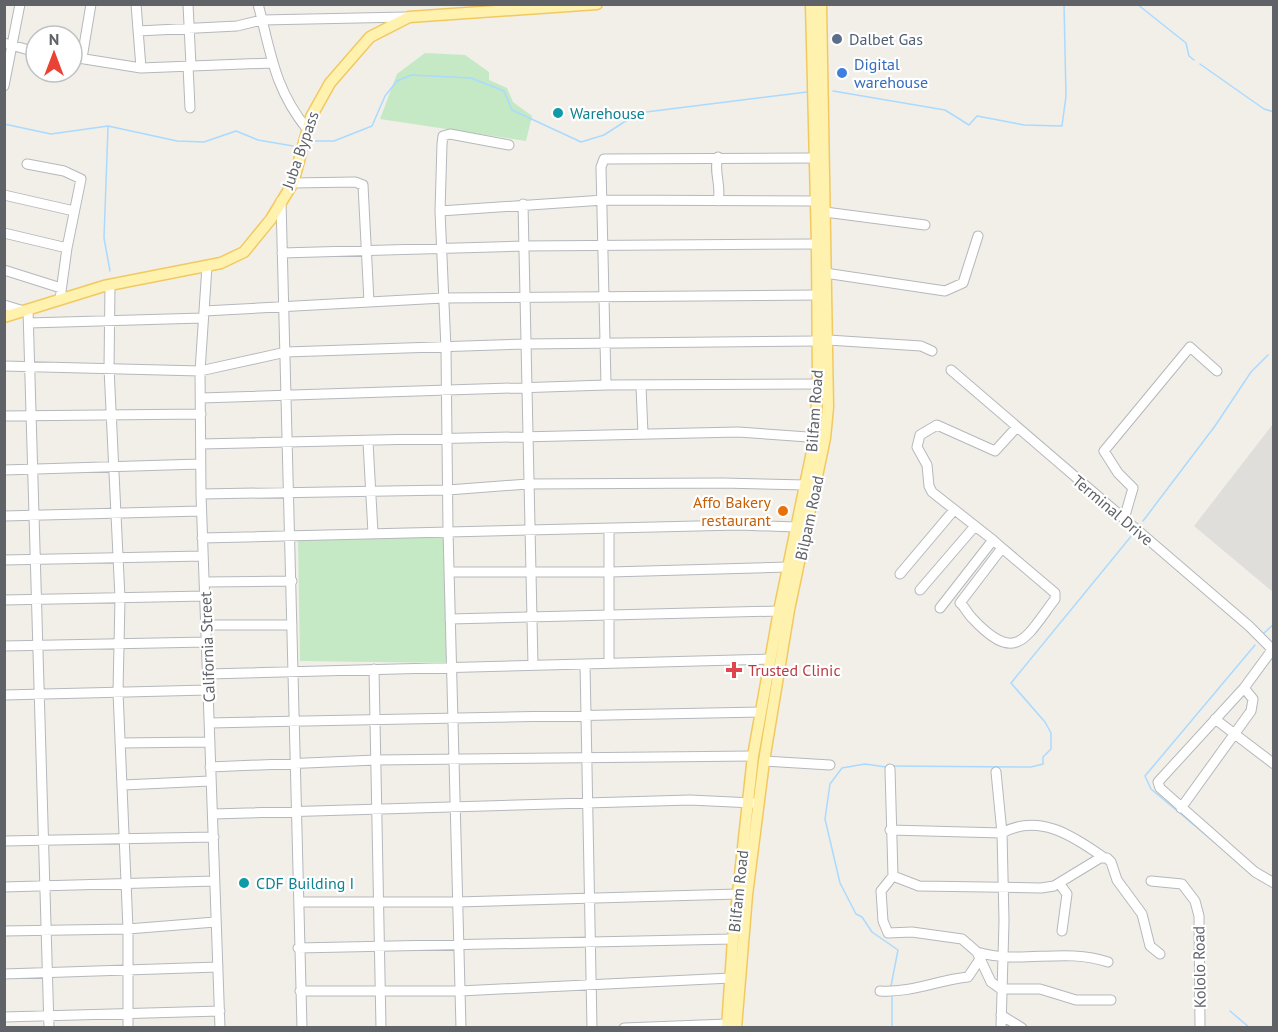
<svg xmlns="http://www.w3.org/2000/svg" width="1278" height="1032" viewBox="0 0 1278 1032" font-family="'PT Sans',sans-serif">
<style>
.industrial{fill:#e0deda}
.green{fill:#c5e8c5}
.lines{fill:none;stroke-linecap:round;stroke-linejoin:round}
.stream{stroke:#aadaff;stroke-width:1.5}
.minor-casing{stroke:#b5b8bc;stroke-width:11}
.major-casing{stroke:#f2c960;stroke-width:13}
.minor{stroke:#fff;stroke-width:9}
.major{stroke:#fff2af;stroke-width:10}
.service-dot{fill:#5c6f8a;stroke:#fff;stroke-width:2}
.shop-dot{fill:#3f7fe0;stroke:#fff;stroke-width:2}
.culture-dot{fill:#0f9aa8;stroke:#fff;stroke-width:2}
.food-dot{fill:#e8710a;stroke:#fff;stroke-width:2}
.health-dot{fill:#e0444e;stroke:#fff;stroke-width:2}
.labels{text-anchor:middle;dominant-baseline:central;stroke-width:4.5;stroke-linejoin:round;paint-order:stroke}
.service-label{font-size:16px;fill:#4e5e75;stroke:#fff;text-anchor:start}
.shop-label{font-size:16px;fill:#366cbe;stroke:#fff;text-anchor:start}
.culture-label{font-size:16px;fill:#0d838f;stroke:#fff;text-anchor:start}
.street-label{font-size:16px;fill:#5f6368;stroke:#fff}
.food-label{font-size:16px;fill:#c56008;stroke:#fff;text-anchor:end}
.health-label{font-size:16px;fill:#be3a42;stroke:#fff;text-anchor:start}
</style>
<rect width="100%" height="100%" fill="#f1efe8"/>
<path class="industrial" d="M1273,424V592L1194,526Z"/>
<path class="green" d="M425,53L465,55L489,72V80L507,88L513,102L532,116L526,141L380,119L397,74Z
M448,535L451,663L300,661L298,537Z"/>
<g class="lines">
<path class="stream" d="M1137,4L1186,43L1189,56L1194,60
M1200,64L1264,109L1274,112
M833,91L945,110L969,125L977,116L1024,125L1062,126L1066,96L1064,4
M4,124L51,134L108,126L177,141L204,142L236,131L258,140L293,146
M108,127L104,238L110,271
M315,141H334L372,126L385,96L397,81L411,75L471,78L504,91L512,110L581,142L604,135L638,113L807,92
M1143,521L1215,426L1251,372L1268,355
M1264,633L1274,624
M891,766L1031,767L1043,764V757L1051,749V733L1045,722L1011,683L1133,534
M886,767L865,764L842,768L830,784L825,819L840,883L856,914L862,917L872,932L898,950L891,986
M1231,856L1151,789L1145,776L1255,645
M892,994V1028
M1230,1011L1250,1028"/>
<g class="minor-casing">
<path id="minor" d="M136,4L141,68L271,63
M188,4L191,66
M258,4C271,53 274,88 307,129
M138,31L237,26L262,20L406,17
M4,43L36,52
M72,57L141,68
M82,58L91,4
M188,66L190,108
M4,86L20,4
M718,157C713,171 722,186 718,201
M27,164L64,171L81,179L67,248L60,299
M293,183L355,182L363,185L369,302
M4,195L74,211
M281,201L302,1028
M523,204L533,665
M440,211L604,200L816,201
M825,212L925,225
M4,233L67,248
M282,253L523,246L817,244
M207,266L200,371L201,494L220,1028
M4,270L61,288
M825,273L945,291L963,283L978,236
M110,285L109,368L120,598L118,692L128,929V1028
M4,305L24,311
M28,310L49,1028
M204,311L443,298L817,295
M29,323L203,318
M828,340L921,346L932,351
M4,366L200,371L286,352L525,344L817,341
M951,370L1249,626L1274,651
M606,385L601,167L604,159L814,158
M641,386L643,434
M201,398L606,385L818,384
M4,416L201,414
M368,442L373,533
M201,444L738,432L822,438
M4,470L200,464
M201,494L448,490L528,484L722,483L806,485
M4,516L201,511
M1124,519L1133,488L1118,473L1104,451L1190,347L1217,371
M202,538L739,525L796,527
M1002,548L960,603C965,607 967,613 972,618C1016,665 1025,639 1055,599V593L1002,548L993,540L932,492L929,486L927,465L917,447L920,435L937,425L995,451L1016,428
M4,560L203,556
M449,572H610L788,567
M900,574L954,510
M204,582L292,581
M920,590L975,526
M4,600L206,596
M940,608L993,540
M450,619L779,611
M206,625H292
M4,646L207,642
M1272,650L1244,688L1158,782L1160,788L1255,872L1274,883
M609,663V529
M585,664L592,1028
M374,669L381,1028
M208,674L770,659
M4,695L208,690
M1215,719L1274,764
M210,723L761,712
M120,743L210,742
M764,761L830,765
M210,767L376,760L753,756
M890,769L893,876L919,886L1041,888L1054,886L1100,858H1107L1111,862L1117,880L1142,914L1150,946L1160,954
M996,772L1002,833L1004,921L1001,1028
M123,785L210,781
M1181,808L1251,711L1253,699L1244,688
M213,814L690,800L753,803
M890,830L1002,833C1038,813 1072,835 1103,857
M4,841L214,837
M893,876L881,891L883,921L888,933L912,932L962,939L977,952L991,982L1001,989H1040L1076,1000H1111
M1151,881L1182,884L1195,901L1199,916L1200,1028
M1059,883L1067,894L1062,931
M4,887L214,881
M299,902H457L738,894
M4,931L128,929L215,922
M298,948L733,939
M977,952C1021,965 1064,947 1108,962
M4,974L218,967
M300,991H460L731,978
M880,991C911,993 938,980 968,977L980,959
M1001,1015L1022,1028
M4,1017L220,1011
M461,1028L448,531L446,349L440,211L442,144L443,136L450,134L509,145
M624,1028L727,1024"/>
</g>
<g class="major-casing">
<path id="major" d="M4,317L104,286L221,263L244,252L271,219L293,183L311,117L330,83L370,37L409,17L597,4
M727,1028L733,939L753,756L779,611L815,437L818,384L817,244L811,4
M736,1028L747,895L764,761L789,610L825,438L828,407L821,4"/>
</g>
<use href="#minor" class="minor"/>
<use href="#major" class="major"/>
</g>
<circle class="service-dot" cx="837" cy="39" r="6"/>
<circle class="shop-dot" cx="842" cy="73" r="6"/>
<g class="culture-dot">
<circle cx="558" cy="113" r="6"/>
<circle cx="244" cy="883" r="6"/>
</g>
<circle class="food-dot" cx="783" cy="511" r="6"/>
<path class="health-dot" d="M731 661h6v6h6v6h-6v6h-6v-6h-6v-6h6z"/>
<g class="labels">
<g class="service-label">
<text x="849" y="39">Dalbet Gas</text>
</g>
<g class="shop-label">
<text x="854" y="64">Digital<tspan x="854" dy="18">warehouse</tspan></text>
</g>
<g class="culture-label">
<text x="570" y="113">Warehouse</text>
<text x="256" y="883">CDF Building I</text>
</g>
<g class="street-label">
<text transform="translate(300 150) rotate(-71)">Juba Bypass</text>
<text transform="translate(814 411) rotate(-86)">Bilfam Road</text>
<text transform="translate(1113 510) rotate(40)">Terminal Drive</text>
<text transform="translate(809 518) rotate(-78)">Bilpam Road</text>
<text transform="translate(207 647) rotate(-92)">California Street</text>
<text transform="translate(738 891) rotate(-84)">Bilfam Road</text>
<text transform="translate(1199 967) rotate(-91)">Kololo Road</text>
</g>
<g class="food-label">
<text x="771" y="502">Affo Bakery<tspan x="771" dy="18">restaurant</tspan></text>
</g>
<g class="health-label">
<text x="748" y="670">Trusted Clinic</text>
</g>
</g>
<rect width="1278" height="1032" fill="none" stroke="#5f6368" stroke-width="12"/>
<g transform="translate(54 54)"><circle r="28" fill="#ffffff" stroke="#bfc1c3" stroke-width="1.5"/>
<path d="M0-4.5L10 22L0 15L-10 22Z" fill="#ea4335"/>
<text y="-9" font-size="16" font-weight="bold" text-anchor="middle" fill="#5f6368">N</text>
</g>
</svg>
